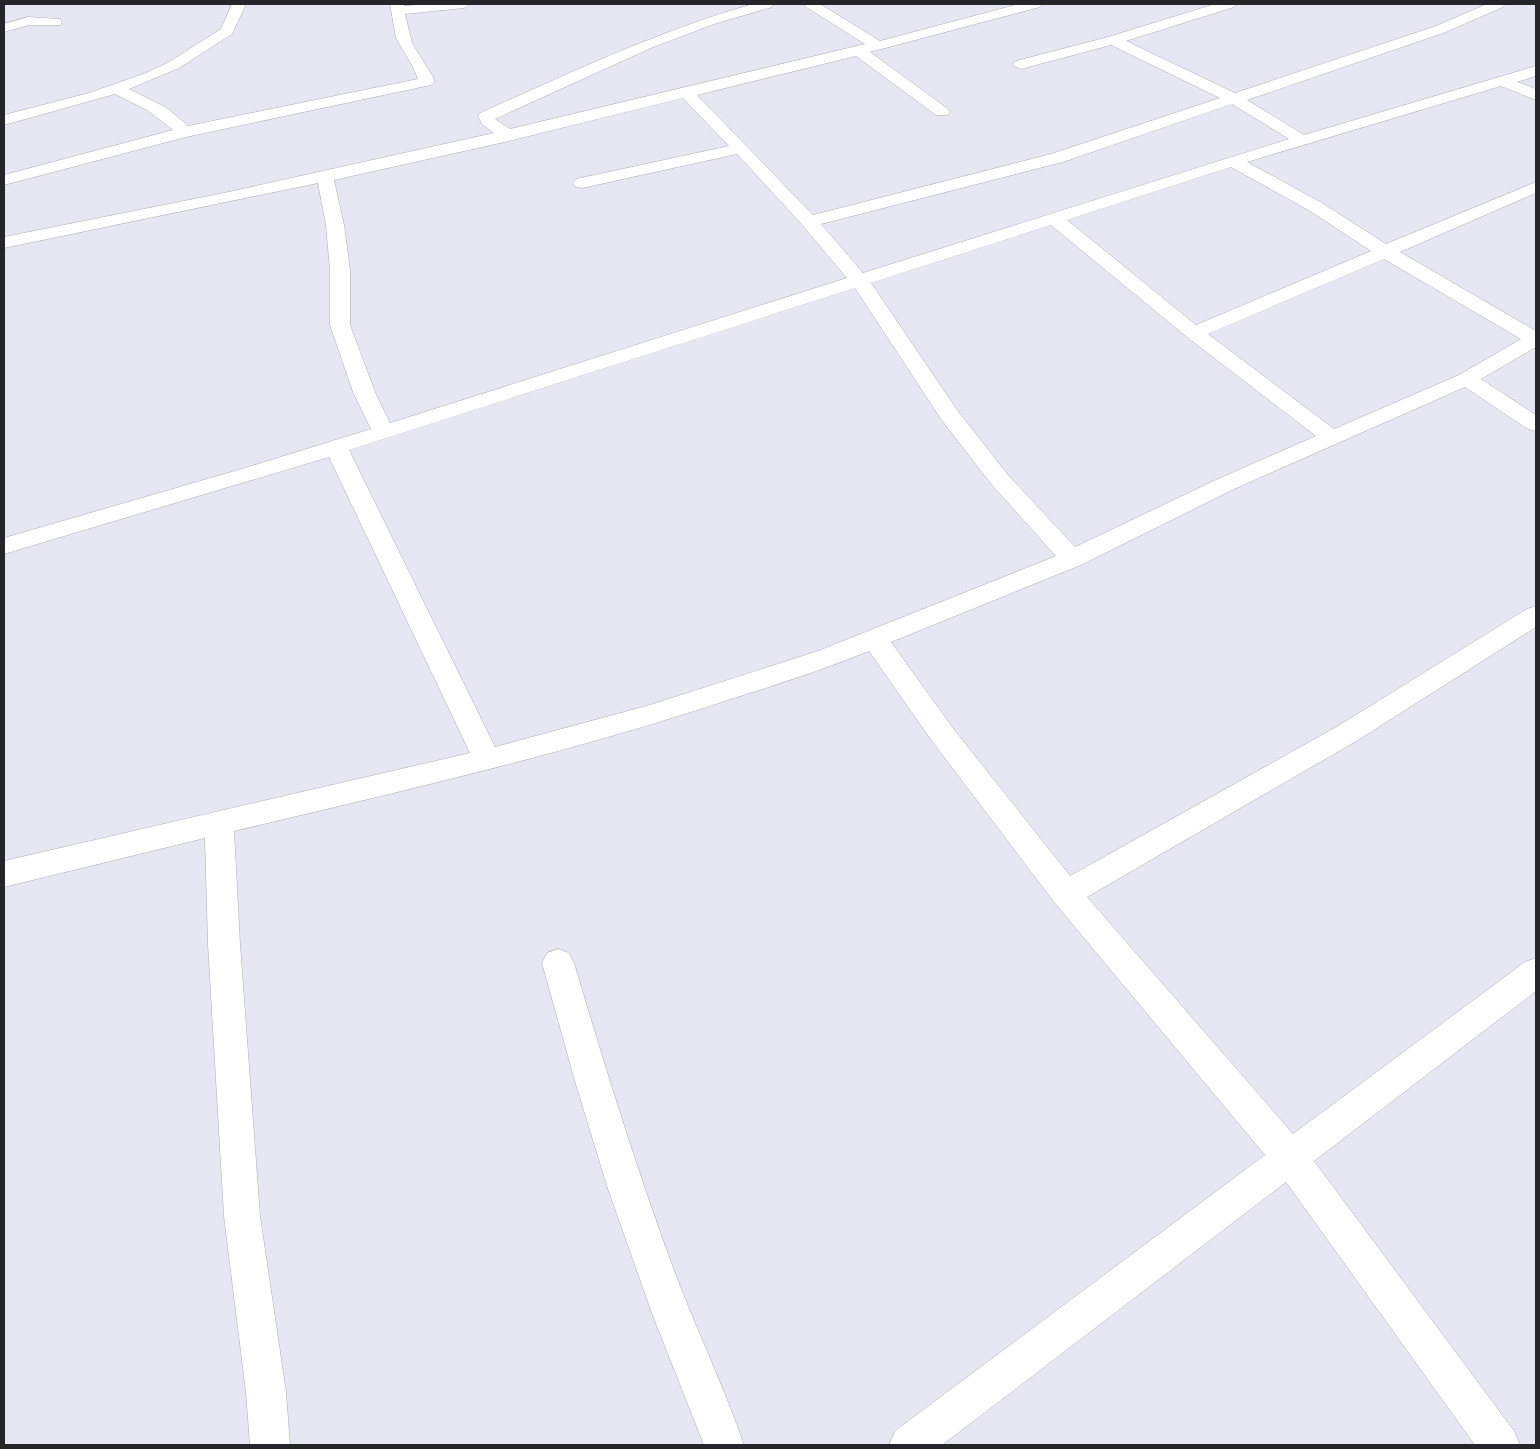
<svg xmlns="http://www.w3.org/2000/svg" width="1540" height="1449" viewBox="0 0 1540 1449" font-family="'Crimson Pro',serif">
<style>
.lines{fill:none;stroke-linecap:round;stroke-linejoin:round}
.minor-casing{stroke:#acacb7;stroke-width:1}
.minor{fill:#fff;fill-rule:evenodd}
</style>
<rect width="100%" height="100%" fill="#e7e7f3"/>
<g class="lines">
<g class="minor-casing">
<path id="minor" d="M232,4H246L232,34L179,68L129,89L167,108L188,126L418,79L413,67L396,38L390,4H404V6L426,4H471L464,8L405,14L412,43L433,77L434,82L431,85L186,137L4,185V175L173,130L147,110L115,94L4,125V115L89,93L146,73L169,62L221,29Z
M753,4H774L772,7L714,24L651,48L495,119L510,129L865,44L806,7L804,4H820L880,41L1019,4H1042L1040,7L870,52L948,109L950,112L948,115H936L856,56L697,95L813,215L1051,154L1220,98L1111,45L1021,69L1016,67L1013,64L1016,61L1108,37L1215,4H1236L1234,7L1126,41L1235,93L1436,26L1487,4H1505L1503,7L1446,32L1247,100L1304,135L1536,66V76L1517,82L1536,89V100L1501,86L1247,162L1322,203L1386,244L1536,182V193L1400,252L1536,331V347L1481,379L1536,415V431L1528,429L1465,387L1234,489L1081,565L891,642L952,727L1070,876L1338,726L1527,609L1536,606V627L1358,740L1087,897L1293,1134L1525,962L1536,958V991L1314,1161L1514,1431L1520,1445H1475L1286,1182L942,1445H889L895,1431L1265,1155L1055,903L932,741L869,651C825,669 779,684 734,698C570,753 402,791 234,831L240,944L260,1216L286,1392L290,1445H250L246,1392L224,1216L208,944L205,838L4,887V861L470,753L329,457L4,554V538L245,468L371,429L353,392L330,325V270L326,225L318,183L4,248V237L224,193L494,133L482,124L478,116L480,113C570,73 658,31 753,4ZM683,98L729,146L576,179L573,183L576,187L582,188L737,154L797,219L847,278L390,423L375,392L350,325V270L344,225L334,180L509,141ZM1232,104L1289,139L863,273L821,224L1063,162ZM1231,167L1310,211L1371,251L1196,325L1067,220ZM1051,225L1187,337L1316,436L1218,479L1075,547L1008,475L957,410L871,283ZM1384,259L1521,339L1459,375L1334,429L1208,334ZM855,288L941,419L992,485L1056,556L818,651L650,705L495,747L349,450Z
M28,17L60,19L62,22L60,25H29L4,32V24Z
M558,949L569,953L574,963C605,1067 637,1171 675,1273C697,1331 724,1387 744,1445H704L653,1316L607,1186L575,1081L542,963L547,953Z"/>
</g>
<use href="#minor" class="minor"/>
</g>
<rect width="1540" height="1449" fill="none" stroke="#26262a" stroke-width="10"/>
</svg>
